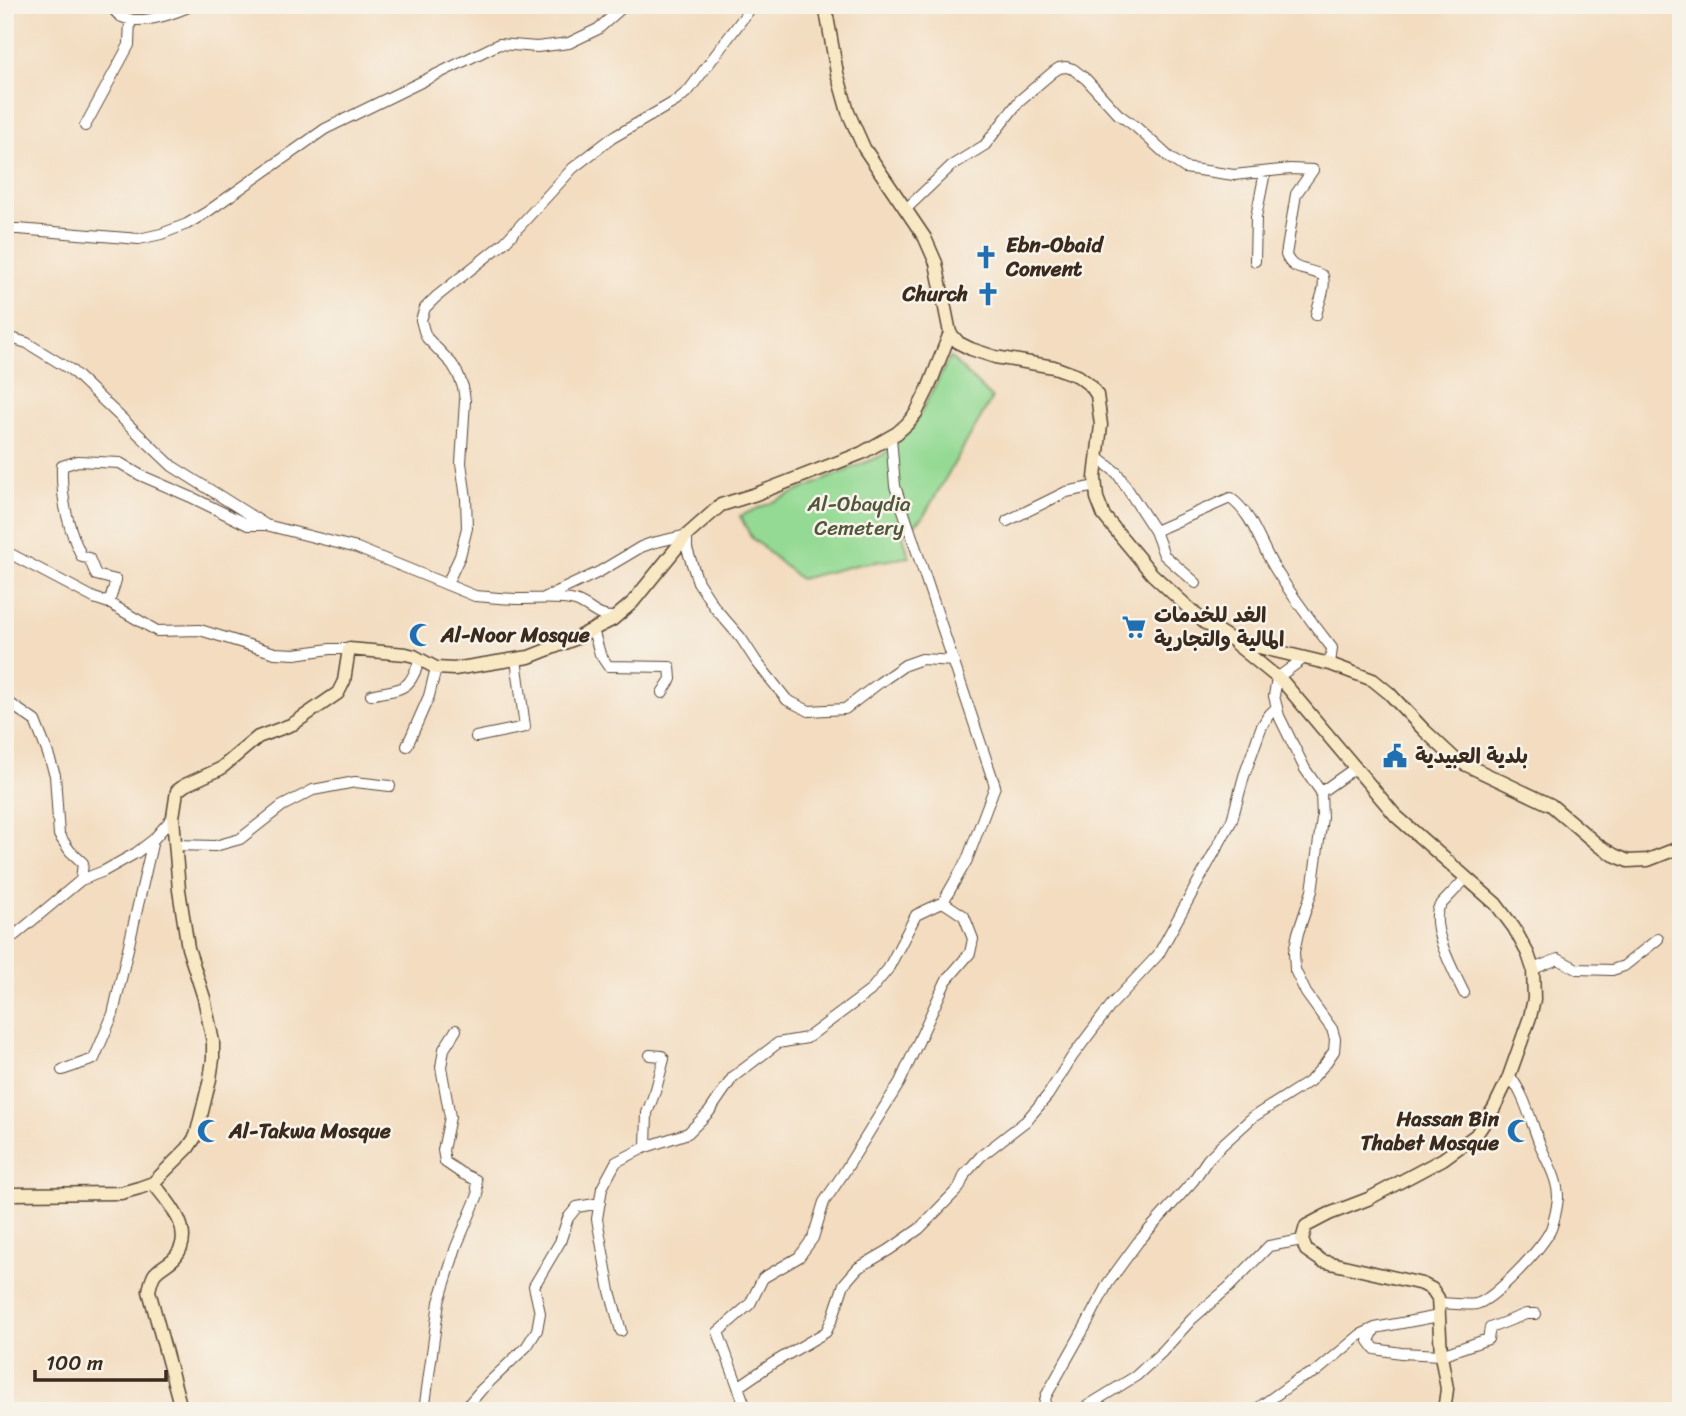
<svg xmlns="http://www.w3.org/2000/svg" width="1686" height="1416" viewBox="0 0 1686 1416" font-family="Sriracha,'Playpen Sans Arabic',sans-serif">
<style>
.green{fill:#94da94;stroke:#688259;stroke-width:2}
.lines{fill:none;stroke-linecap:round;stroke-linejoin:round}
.street-casing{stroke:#574536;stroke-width:12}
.secondary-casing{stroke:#574536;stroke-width:15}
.street{stroke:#fff;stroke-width:10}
.secondary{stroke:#f8e8c3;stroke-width:12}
.labels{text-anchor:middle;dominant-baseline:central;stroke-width:5;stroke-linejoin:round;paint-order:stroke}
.poi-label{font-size:21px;font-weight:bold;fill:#3b2a1e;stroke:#f7f3e8;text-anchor:start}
.park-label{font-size:21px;fill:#51563c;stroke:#f7f3e8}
</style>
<rect width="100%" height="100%" fill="#f7f3e8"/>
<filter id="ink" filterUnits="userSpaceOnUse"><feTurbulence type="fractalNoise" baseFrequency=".0143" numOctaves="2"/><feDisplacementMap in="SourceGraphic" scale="14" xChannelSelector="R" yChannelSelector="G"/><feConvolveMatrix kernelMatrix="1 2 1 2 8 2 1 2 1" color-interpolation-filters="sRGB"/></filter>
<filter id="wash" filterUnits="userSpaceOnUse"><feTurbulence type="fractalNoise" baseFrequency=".00686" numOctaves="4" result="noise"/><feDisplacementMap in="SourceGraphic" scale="28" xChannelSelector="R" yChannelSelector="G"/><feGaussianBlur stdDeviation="1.57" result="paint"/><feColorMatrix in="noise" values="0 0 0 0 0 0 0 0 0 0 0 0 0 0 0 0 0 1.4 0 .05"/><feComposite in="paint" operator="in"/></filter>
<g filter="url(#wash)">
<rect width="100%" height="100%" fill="#f3dcbf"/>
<path class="green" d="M950,357L992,398L923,517L903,535L909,557L856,565L800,579L752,538L740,516L883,455L912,429Z"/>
</g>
<g filter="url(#ink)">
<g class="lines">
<g class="street-casing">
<path id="street" d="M111,5C114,10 117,15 122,17C142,26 175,13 193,5
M85,126L129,45L130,19
M1313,170L1296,194L1286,255C1293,273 1308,267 1323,276C1326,290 1319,301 1316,315
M906,209L951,166L985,145L1020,100L1053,72L1059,68L1066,67L1073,69L1086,79L1118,114L1136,127L1170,158L1185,168L1234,175L1290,169L1313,170
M5,229H18L139,239L161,234L187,224L207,212L325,129L421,82L499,44L537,47L569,43L598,29L625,5
M1255,261L1256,217L1265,172
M5,336L27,343L71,370L172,466L266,525L357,548L475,596C490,597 505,599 520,599C535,599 561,597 575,601C591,606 596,618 615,617
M1097,457L1117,473L1155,531
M1007,521L1066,492L1096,486
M5,551L94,598L109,603L157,631L200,630L275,653L295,654L330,649H349
M1196,583L1164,555L1155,531L1230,498C1252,513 1260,544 1274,567C1291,595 1311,621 1332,648L1330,664
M447,584L460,556L467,528L466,498L461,463L465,401L463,387L458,374L452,364L427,338L424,331L421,320L425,308L436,297L505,242L573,168L612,138L676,101L689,90L753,5
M544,598L599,572L641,547L652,543L687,535V549L698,582L715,608L741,638L756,661L787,700L809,711L845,709L879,683L905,665L922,659L954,661
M109,603L116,580L96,575L89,558L82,557C68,529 61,498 62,466L78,461L120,463L140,475L193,498L248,525H265
M593,630L600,654L608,666L670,667L671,679L662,693
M371,695C383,691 401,692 409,682C414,676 417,667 420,660
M5,700L35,721L47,751L55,775L59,835L70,851L83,863L81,880
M476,737L525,727L516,659
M407,746L429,696L436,668
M1321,792L1355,768
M175,845L215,846L240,839L282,806L313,790L355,782L390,786
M5,939L15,935L81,880L104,871L136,853L153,840L173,817
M1533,969L1558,959L1577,969L1612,970L1624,966L1658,939
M1464,993C1455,974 1429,927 1439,907C1442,903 1461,884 1466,878
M62,1070L94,1059L113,1014L153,840
M646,1147L647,1113L656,1089L664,1059L662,1056L650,1055
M1439,1303C1450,1303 1465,1306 1476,1304C1494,1300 1543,1247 1551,1229C1554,1221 1557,1207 1558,1198C1558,1177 1546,1161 1539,1142C1530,1119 1525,1095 1509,1075
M1375,1328L1369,1341L1375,1349L1401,1353L1441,1355L1488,1339L1490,1328L1526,1314H1536
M621,1331L610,1291L597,1219L602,1188L616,1162L646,1147L688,1133L709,1112L733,1077L778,1043L807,1038L870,991L888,969L916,915L943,902L967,860L995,786L895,486L891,437
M738,1387L773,1363L826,1332L833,1317L844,1284L858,1268L889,1250L919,1229L959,1188L965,1174L981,1156L1026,1121L1048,1095L1072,1057L1112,1004L1158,955L1232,820L1244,776L1261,728L1268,716L1277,707
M424,1411L439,1302L456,1247L478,1195L476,1180L461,1173L445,1162L443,1150L450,1117L441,1067L444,1049L456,1030
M463,1411L481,1390L527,1346L537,1330L540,1313L534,1286L560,1242L568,1218L577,1207L600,1203
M747,1411L718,1332L750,1304L763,1278L799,1257L813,1238L824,1202L843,1174L900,1082L946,981L970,953L973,939L964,916L943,902
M1043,1411L1046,1396L1086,1325L1108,1283L1138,1242L1193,1181L1208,1159L1222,1145L1253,1117L1310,1081L1325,1064L1334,1051L1335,1039L1332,1029L1306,993L1295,970L1294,952L1298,933L1312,891L1322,818L1321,792L1305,769L1279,716L1274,696L1277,678L1303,659
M1079,1411L1136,1376L1162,1352L1192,1319L1229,1287L1269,1246L1302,1240
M1254,1411L1297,1380L1317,1371L1360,1335L1375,1328L1439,1316"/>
</g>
<g class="secondary-casing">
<path id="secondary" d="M825,5L837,73L848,112L864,148L925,238L936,263L950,333L959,343L971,349L995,357L1054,367L1078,376L1091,386L1097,395L1101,425L1095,478L1097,498L1104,516L1152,574L1205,623L1234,641L1330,664L1373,680L1389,693L1424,730L1456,760L1551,805L1599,846L1614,855L1628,861L1648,860L1681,847
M1236,644L1284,683L1396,816L1496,904L1514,928L1528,954L1533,969L1534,999L1530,1017L1508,1079L1494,1108L1476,1135L1443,1159L1368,1199L1329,1214L1306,1226L1302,1240L1306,1250L1322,1261L1422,1284L1432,1289L1438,1298L1441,1355L1447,1389L1444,1411
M153,1183C168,1202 196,1231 176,1256C170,1264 159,1267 154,1275C152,1279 150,1286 149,1291L179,1401L177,1411
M5,1196L12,1194L121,1193L139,1188L153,1183L188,1148L196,1136L210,1079L213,1059V1042L204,998L188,948L179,890L173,817L177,791L185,785L220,769L258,737L293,724L338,693L344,681L349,649L406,654L414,656L436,668L454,669L516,659L529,657L572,640L612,620L632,603L687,535L721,505L756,494L862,453L897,433L907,424L916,413L928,389L950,333"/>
</g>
<use href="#street" class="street"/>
<use href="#secondary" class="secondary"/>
</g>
</g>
<defs>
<g id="church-bare" transform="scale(1.89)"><path d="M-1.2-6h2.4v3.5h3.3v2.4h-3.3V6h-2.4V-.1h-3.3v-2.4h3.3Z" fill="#1f6fb2" stroke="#f7f3e8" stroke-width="2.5" paint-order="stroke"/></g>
<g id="supermarket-bare" transform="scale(1.89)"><path d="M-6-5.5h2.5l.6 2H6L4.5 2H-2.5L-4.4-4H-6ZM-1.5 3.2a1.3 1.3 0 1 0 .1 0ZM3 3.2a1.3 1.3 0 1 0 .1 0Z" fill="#1f6fb2" stroke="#f7f3e8" stroke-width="2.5" paint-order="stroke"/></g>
<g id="mosque-bare" transform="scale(1.89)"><path d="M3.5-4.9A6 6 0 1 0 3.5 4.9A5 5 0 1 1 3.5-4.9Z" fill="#1f6fb2" stroke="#f7f3e8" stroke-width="2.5" paint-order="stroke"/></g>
<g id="civic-bare" transform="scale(1.89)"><path d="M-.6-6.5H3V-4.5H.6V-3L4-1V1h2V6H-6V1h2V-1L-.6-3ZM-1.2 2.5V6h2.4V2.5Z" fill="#1f6fb2" stroke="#f7f3e8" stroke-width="2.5" paint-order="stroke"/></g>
</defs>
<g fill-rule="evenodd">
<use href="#church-bare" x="986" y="257"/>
<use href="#church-bare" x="988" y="294"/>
<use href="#supermarket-bare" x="1134" y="627"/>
<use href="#mosque-bare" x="421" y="635"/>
<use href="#civic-bare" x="1395" y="756"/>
<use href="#mosque-bare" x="209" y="1131"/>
<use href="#mosque-bare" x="1519" y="1131"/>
</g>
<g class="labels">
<g class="poi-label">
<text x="1006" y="245">Ebn-Obaid<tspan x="1006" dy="24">Convent</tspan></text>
<text x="968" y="294" text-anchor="end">Church</text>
<text x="1154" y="615">الغد للخدمات<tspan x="1154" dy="24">المالية والتجارية</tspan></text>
<text x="441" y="635">Al-Noor Mosque</text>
<text x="1415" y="756">بلدية العبيدية</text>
<text x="1499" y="1119" text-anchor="end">Hassan Bin<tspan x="1499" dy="24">Thabet Mosque</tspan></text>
<text x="229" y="1131">Al-Takwa Mosque</text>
</g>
<g class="park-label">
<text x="859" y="504">Al-Obaydia<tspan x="859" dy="24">Cemetery</tspan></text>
</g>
</g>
<rect width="1686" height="1416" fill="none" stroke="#f7f3e8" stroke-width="28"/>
<path d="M35 1370v10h131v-10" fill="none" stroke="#3b2a1e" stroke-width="3.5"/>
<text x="46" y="1370" font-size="21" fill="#3b2a1e" stroke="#f7f3e8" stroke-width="5" paint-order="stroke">100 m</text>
</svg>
